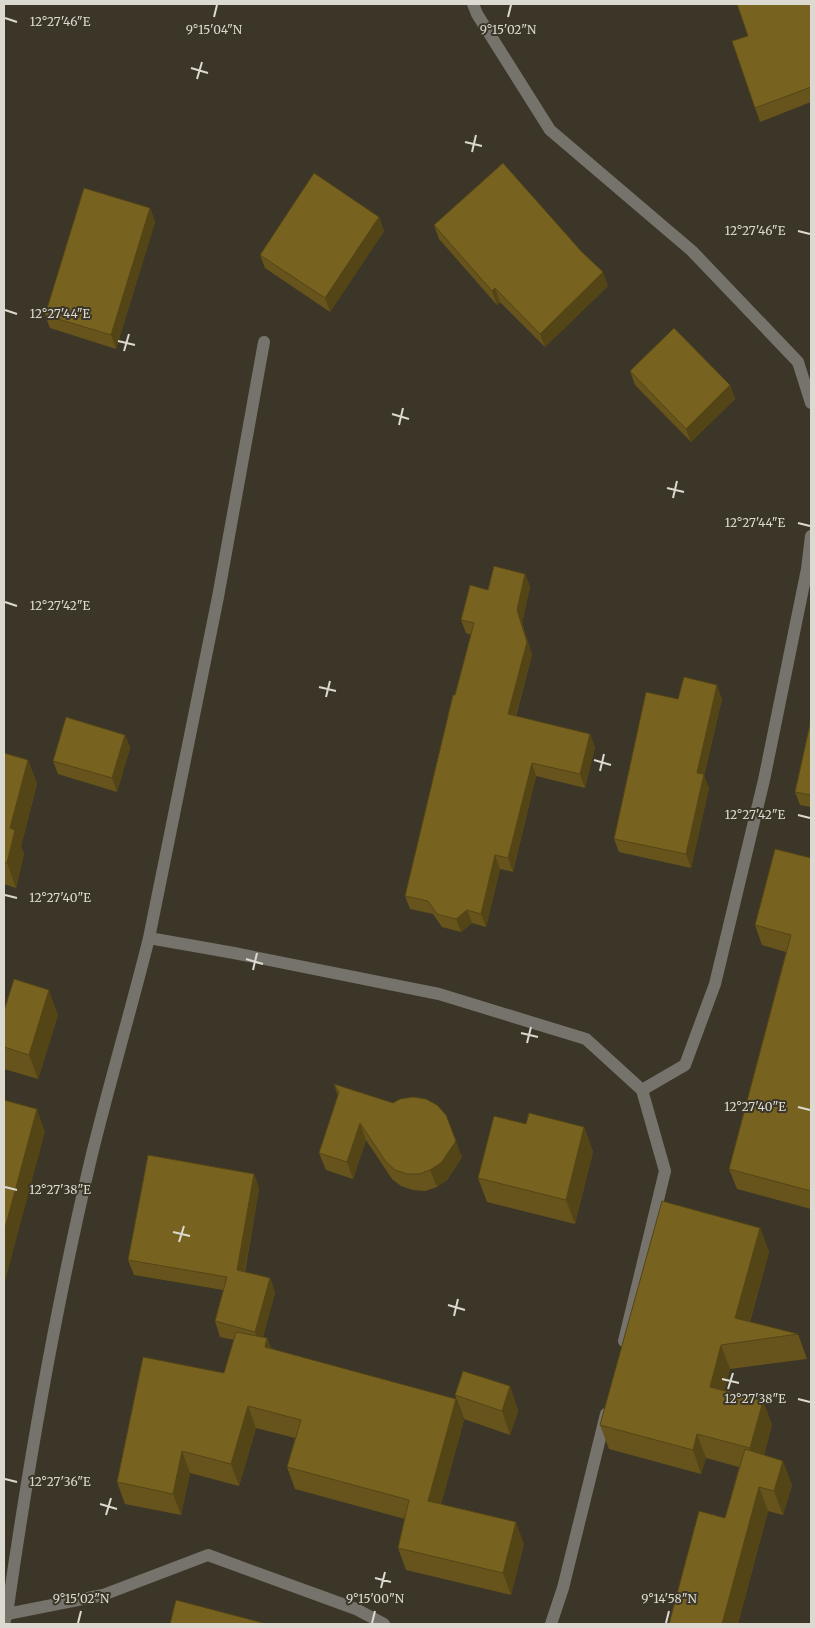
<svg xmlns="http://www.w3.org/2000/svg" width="815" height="1628" viewBox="0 0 815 1628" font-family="Merriweather,serif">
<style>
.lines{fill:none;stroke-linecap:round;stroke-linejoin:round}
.minor{stroke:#76736c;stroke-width:12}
.wall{fill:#67541c}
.shaded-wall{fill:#544516}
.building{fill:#786220;stroke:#544516}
.ticks{fill:none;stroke:#dcd9d0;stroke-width:2}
.ticks-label{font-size:12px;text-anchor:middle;fill:#dcd9d0;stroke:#3b3627;stroke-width:4;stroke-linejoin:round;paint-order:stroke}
</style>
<rect width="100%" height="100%" fill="#3b3627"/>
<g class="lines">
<path class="minor" d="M473,4L477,14L550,130L692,251L798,362L811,403
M149,938L218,597L264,342
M642,1090L685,1065L715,984L764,780L807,569L811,536
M7,1614L103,1595L208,1555L356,1609L384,1624
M4,1623L7,1614C29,1460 56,1305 92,1154C110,1081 131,1010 149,938L234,953L439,994L586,1039L642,1090L665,1171L624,1341
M551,1624L563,1588L606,1414"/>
</g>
<path class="wall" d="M811,4V102L760,122L732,41L748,36Z
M150,208L155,222L116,349L50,328L45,315Z
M379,217L384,231L330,312L265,268L260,255Z
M434,225L608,286L545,347L500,302L497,305L439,239Z
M630,371L730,385L735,399L691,442L635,385Z
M525,574L530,587L522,623L532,655L516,716L595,747L585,788L536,776L513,872L500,869L486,927L472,923L461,932L442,927L433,914L410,909L405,896L455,695L471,635L466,633L461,620L488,590Z
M678,699H722L704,776L709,788L691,868L619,852L614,839Z
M811,720V807L800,805L795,792Z
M125,735L130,748L117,792L58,774L53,761Z
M4,753L28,760L37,784L21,846L24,854L16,888L4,884Z
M811,858V1209L737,1189L729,1169L786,952L762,945L755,925Z
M4,1011L58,1015L38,1079L4,1069Z
M334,1084L462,1157L447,1180L437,1187L425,1191L413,1190L401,1186L392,1179L366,1140L353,1179L326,1170L319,1153L338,1096Z
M526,1124L584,1127L593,1152L575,1224L487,1202L478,1178Z
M254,1174L259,1189L245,1272L270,1278L275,1293L263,1337L267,1338L271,1348L464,1420L441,1504L524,1544L511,1595L406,1570L398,1548L405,1519L295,1489L287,1467L295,1438L256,1428L239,1486L190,1473L181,1515L125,1504L117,1482L224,1373L234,1340L220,1337L215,1321L223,1290L134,1275L128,1260Z
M760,1228L769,1252L750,1322L798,1334L807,1359L730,1369L724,1390L763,1401L772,1425L764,1455L792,1485L783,1515L768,1511L738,1624H669L725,1518L739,1467L706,1458L701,1474L609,1449L600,1425Z
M510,1386L518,1411L510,1435L464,1419L455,1395Z"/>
<path class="shaded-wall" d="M150,208L155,222L116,349L111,335Z
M379,217L384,231L330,312L325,298Z
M603,272L608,286L545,347L540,334Z
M495,288L500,302L497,305L492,291Z
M730,385L735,399L691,442L686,429Z
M525,574L530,587L522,623L532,655L512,728L508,714L517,610Z
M717,685L722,699L704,776L709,788L691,868L686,854L697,773Z
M590,734L595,747L585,788L580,774Z
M125,735L130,748L117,792L112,778Z
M28,760L37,784L21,846L24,854L16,888L7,863L10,828Z
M532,763L536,776L513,872L508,858Z
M495,855L500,869L486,927L481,914Z
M467,910L472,923L461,932L456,919Z
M49,990L58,1015L38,1079L29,1055Z
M37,1109L45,1132L4,1285V1232Z
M360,1123L366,1140L353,1179L347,1162Z
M584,1127L593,1152L575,1224L566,1200Z
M456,1141L462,1157L447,1180L437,1187L430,1170Z
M254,1174L259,1189L242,1285L237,1270Z
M760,1228L769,1252L744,1342L735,1318Z
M270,1278L275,1293L260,1347L255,1332Z
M267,1338L275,1360L265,1347Z
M721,1345L730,1369L719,1411L710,1387Z
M510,1386L518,1411L510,1435L502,1411Z
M456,1399L464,1420L436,1523L428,1501Z
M763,1401L772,1425L759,1473L750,1448Z
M248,1406L256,1428L239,1486L231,1464Z
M697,1434L706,1458L701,1474L693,1450Z
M182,1451L190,1473L181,1515L173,1494Z
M783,1461L792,1485L783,1515L774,1491Z
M759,1487L768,1511L738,1624H722Z
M516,1522L524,1544L511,1595L503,1573Z"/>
<path class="building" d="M737,4H811V87L755,108L732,41L748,36Z
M503,163L581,251L603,272L540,334L495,288L492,291L434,225Z
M314,173L379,217L325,298L260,255Z
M84,188L150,208L111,335L45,315Z
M674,328L730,385L686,429L630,371Z
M494,566L525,574L517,610L527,642L508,714L590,734L580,774L532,763L508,858L495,855L481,914L467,910L456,919L437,914L428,901L405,896L453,695H455L474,623L461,620L470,585L488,590Z
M684,677L717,685L697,773L704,774L686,854L614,839L646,692L678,699Z
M66,717L125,735L112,778L53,761Z
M811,720V795L795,792Z
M4,753L28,760L10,828L15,830L7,863L4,862Z
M775,849L811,858V1191L729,1169L791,935L755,925Z
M14,979L49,990L29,1055L4,1047V1011Z
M334,1084L393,1103L400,1099L413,1097L426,1099L437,1105L446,1115L456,1141L441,1163L430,1170L419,1174H407L395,1170L386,1162L360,1123L347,1162L319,1153L339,1092Z
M4,1100L37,1109L4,1232Z
M529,1113L584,1127L566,1200L478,1178L494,1116L526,1124Z
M148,1155L254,1174L237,1270L270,1278L255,1332L215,1321L227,1277L128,1260Z
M662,1201L760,1228L735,1318L798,1334L721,1345L710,1387L763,1401L750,1448L697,1434L693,1450L600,1425Z
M236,1332L267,1338L265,1347L456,1399L428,1501L516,1522L503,1573L398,1548L409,1500L287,1467L301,1420L248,1406L231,1464L182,1451L173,1494L117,1482L143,1357L224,1373Z
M463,1371L510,1386L502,1411L455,1395Z
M745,1449L783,1461L774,1491L759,1487L722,1624H669L699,1511L725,1518Z
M176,1600L267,1624H170Z"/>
<path class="ticks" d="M214,17L217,5M508,17L511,5M5,18L17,22M191,68L208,73M197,79L202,62M465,142L482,146M472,152L476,135M798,231L810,234M5,310L17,314M118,341L135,345M124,351L129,334M392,414L409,419M399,425L403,408M667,488L684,492M673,498L677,481M798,523L810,526M5,602L17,606M319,687L336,691M326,697L330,681M594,760L611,765M600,771L604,754M798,815L810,818M5,895L17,898M246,959L263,964M253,970L257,953M521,1033L538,1037M527,1043L531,1027M798,1107L810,1110M5,1187L17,1190M173,1232L190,1236M179,1242L184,1226M448,1305L465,1310M454,1316L458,1299M722,1379L739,1383M728,1389L733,1373M798,1399L810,1402M5,1479L17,1482M100,1504L117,1509M106,1515L111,1498M375,1578L391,1582M381,1588L385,1572M78,1623L81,1611M372,1623L375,1611M666,1623L669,1611"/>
<g class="ticks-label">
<text x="60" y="26">12°27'46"E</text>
<text x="214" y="34">9°15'04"N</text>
<text x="508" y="34">9°15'02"N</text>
<text x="755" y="235">12°27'46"E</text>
<text x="60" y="318">12°27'44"E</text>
<text x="755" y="527">12°27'44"E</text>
<text x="60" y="610">12°27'42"E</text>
<text x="755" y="819">12°27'42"E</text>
<text x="60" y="902">12°27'40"E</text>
<text x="755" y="1111">12°27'40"E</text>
<text x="60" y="1194">12°27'38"E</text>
<text x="755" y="1403">12°27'38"E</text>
<text x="60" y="1486">12°27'36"E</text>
<text x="81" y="1603">9°15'02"N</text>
<text x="375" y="1603">9°15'00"N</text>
<text x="669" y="1603">9°14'58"N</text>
</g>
<rect width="815" height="1628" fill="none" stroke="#dcd9d0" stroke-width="10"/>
</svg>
